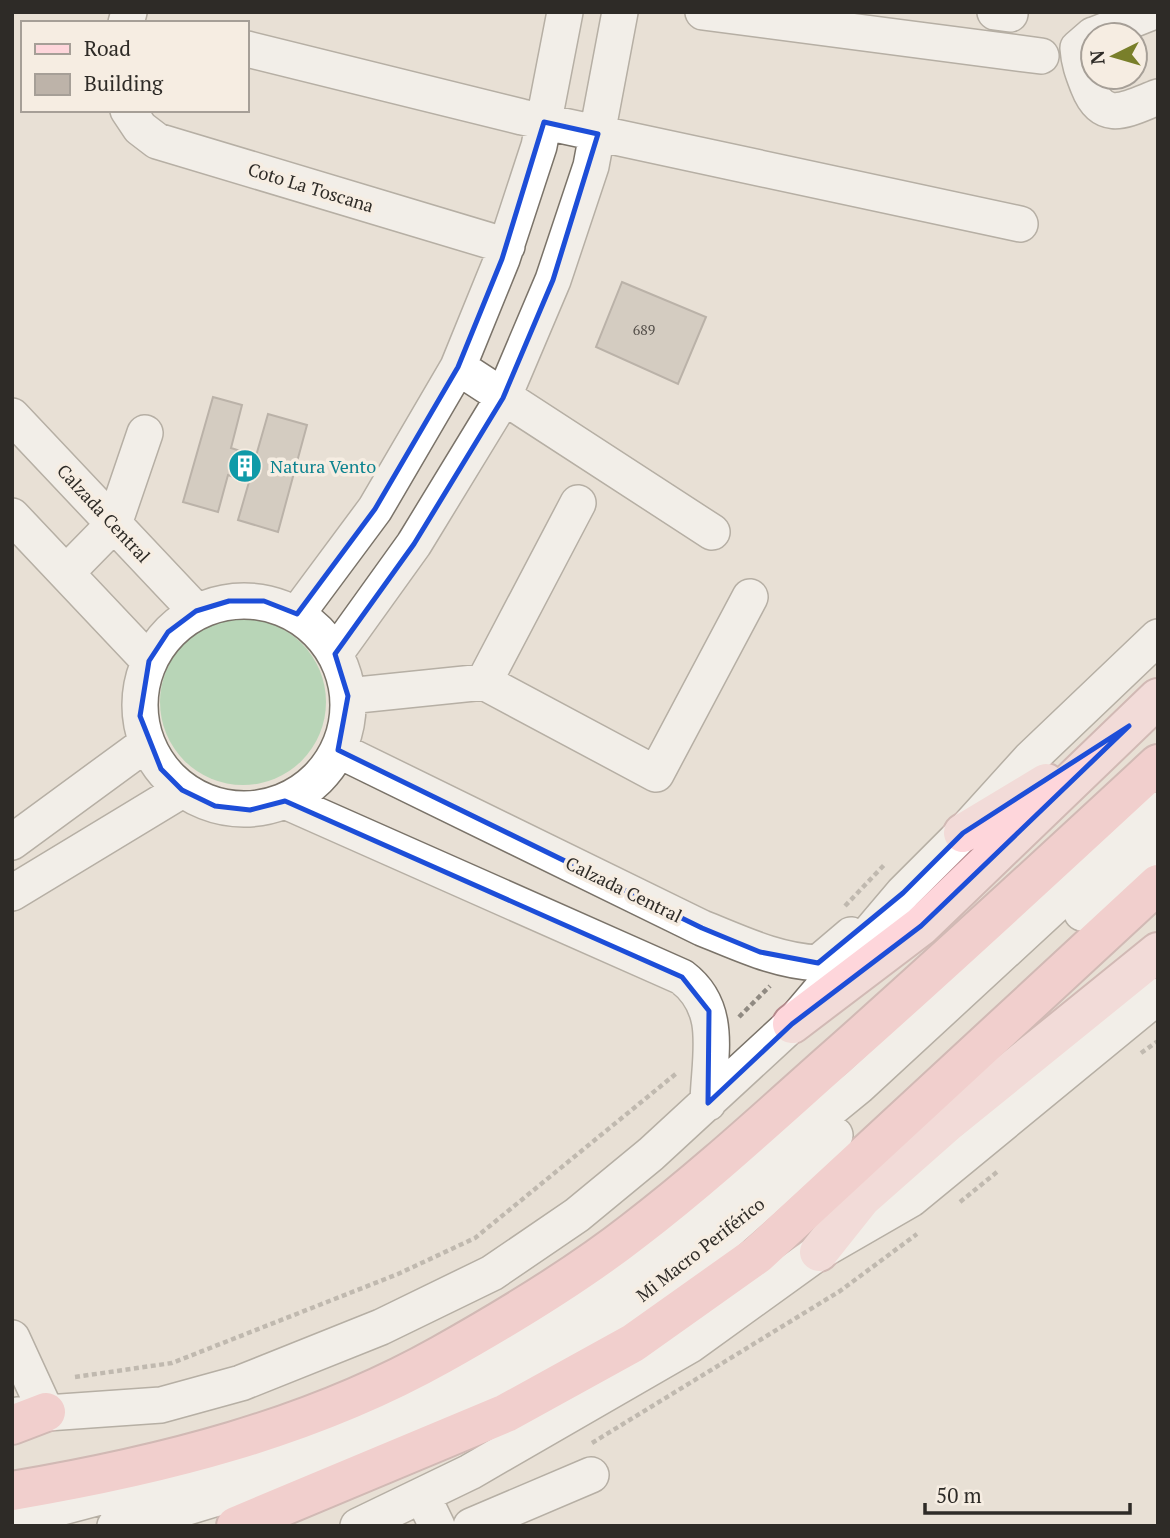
<svg xmlns="http://www.w3.org/2000/svg" width="1170" height="1538" viewBox="0 0 1170 1538" font-family="'PT Serif',serif">
<style>
.green{fill:#b8d5b7}
.building{fill:#bdb3a9;stroke:#847a72;stroke-width:2}
.lines{fill:none;stroke-linecap:round;stroke-linejoin:round}
.minor-casing{stroke:#7a7369;stroke-width:38}
.major-casing{stroke:#b5898c;stroke-width:42}
.highway-casing{stroke:#b5898c;stroke-width:42}
.path{stroke:#908a82;stroke-width:4.5;stroke-dasharray:5 3.5;stroke-linecap:butt}
.minor{stroke:#fff;stroke-width:35}
.major{stroke:#fed6db;stroke-width:38}
.highway{stroke:#fdbbc3;stroke-width:38}
.marked{fill:none;stroke:#1d4ed8;stroke-width:5;stroke-linejoin:round}
.labels{text-anchor:middle;dominant-baseline:central;stroke-width:7;stroke-linejoin:round;paint-order:stroke}
.number-label{font-size:14px;fill:#524d48}
.street-label{font-size:18px;fill:#2e2b27;stroke:#f6ede2}
.culture-label{font-size:18px;fill:#0d838f;stroke:#f6ede2;text-anchor:start}
</style>
<rect width="100%" height="100%" fill="#e8e0d5"/>
<path class="green" d="M160 702a83 83 0 1 1 166 0a83 83 0 1 1-166 0Z"/>
<path class="building" d="M622,282L706,317L678,384L596,347Z
M213,397L242,405L231,448L256,456L268,414L307,425L278,532L238,520L249,482L228,475L218,512L183,502Z"/>
<g class="lines">
<g class="minor-casing">
<path id="minor" d="M703,12L1041,56
M995,12L1010,14
M126,23L129,12
M1093,35L1078,48C1079,63 1083,73 1088,86C1103,125 1127,109 1158,97
M1094,35L1152,12
M247,49L522,117L1020,224
M128,110L140,128L157,141L507,246
M458,367L712,532
M12,416L196,611
M12,516L149,661
M66,573L114,524L145,433
M140 705a104 104 0 1 1 208 0a104 104 0 1 1-208 0Z
M297,614L375,509L458,367L502,259L539,146L565,12
M335,654L414,544L503,398L553,280L591,166L620,12
M484,682L578,503
M348,696L484,682L656,774L750,597
M338,750L702,928C740,943 776,961 818,963L851,935
M285,801L682,977C724,1009 709,1056 708,1103
M12,842L147,743
M12,893L182,790
M1082,913L1158,844
M12,1338L46,1412
M18,1415L161,1405L241,1383L381,1327L492,1273L577,1215L651,1154L792,1024L903,893L963,833L1030,759L1158,637
M423,1497L437,1526
M12,1516L51,1510L336,1434L576,1306L678,1234L859,1086L1158,810
M115,1526C256,1494 385,1437 512,1371C561,1346 614,1320 659,1287C721,1241 777,1187 835,1135
M358,1526L470,1472L690,1345L819,1252L911,1199L1158,996
M471,1526L591,1475"/>
</g>
<g class="major-casing">
<path id="major" d="M963,833L1046,783
M792,1024L921,926L1158,698
M819,1252L862,1198L947,1123L1158,952"/>
</g>
<g class="highway-casing">
<path id="highway" d="M12,1425L46,1412
M12,1491C160,1466 309,1429 441,1355C507,1318 574,1278 634,1231C702,1179 765,1121 829,1064C940,966 1049,865 1158,764
M236,1526L506,1413L633,1343L757,1255L1158,884"/>
</g>
<path class="path" d="M845,906L885,864
M739,1017L770,986
M1141,1053L1158,1041
M960,1202L997,1172
M75,1377L172,1363L398,1274L475,1238L678,1072
M592,1443L840,1291L917,1234"/>
<use href="#minor" class="minor"/>
<use href="#major" class="major"/>
<use href="#highway" class="highway"/>
</g>
<path d="M0 0H1170V1538H0ZM544,122L598,134L553,280L503,398L414,544L335,654L348,696L338,750L702,928L760,952L818,963L903,893L963,833L1129,726L921,926L792,1024L708,1103L709,1011L682,977L285,801L250,810L215,806L182,790L161,769L140,716L149,661L168,632L196,611L229,601H264L297,614L375,509L458,367L502,259Z" fill="#e8e0d5" fill-opacity=".55" fill-rule="evenodd"/>
<path class="marked" d="M544,122L598,134L553,280L503,398L414,544L335,654L348,696L338,750L702,928L760,952L818,963L903,893L963,833L1129,726L921,926L792,1024L708,1103L709,1011L682,977L285,801L250,810L215,806L182,790L161,769L140,716L149,661L168,632L196,611L229,601H264L297,614L375,509L458,367L502,259Z"/>
<defs>
<g id="building-disc" transform="scale(1.75)"><circle r="9.5" fill="#0f9aa8" stroke="#f6ede2"/><path d="M-4-6H4V6H1V3H-1V6H-4ZM-2.5-4.3h1.7v1.8h-1.7ZM.8-4.3h1.7v1.8H.8ZM-2.5-1h1.7V.8h-1.7ZM.8-1h1.7V.8H.8Z" fill="#fff"/></g>
</defs>
<g fill-rule="evenodd">
<use href="#building-disc" x="245" y="466"/>
</g>
<g class="labels">
<g class="number-label">
<text x="644" y="329">689</text>
</g>
<g class="street-label">
<text transform="translate(311 187) rotate(17)">Coto La Toscana</text>
<text transform="translate(104 513) rotate(47)">Calzada Central</text>
<text transform="translate(624 889) rotate(26)">Calzada Central</text>
<text transform="translate(700 1249) rotate(-38)">Mi Macro Periférico</text>
</g>
<g class="culture-label">
<text x="270" y="466">Natura Vento</text>
</g>
</g>
<rect width="1170" height="1538" fill="none" stroke="#2e2b27" stroke-width="28"/>
<rect x="21" y="21" width="228" height="91" fill="#f6ede2" stroke="#a69f97" stroke-width="2"/>
<rect x="35" y="44" width="35" height="10" fill="#fed6db" stroke="#a69f97" stroke-width="2"/>
<text x="84" y="56" font-size="21" fill="#2e2b27">Road</text>
<rect x="35" y="74" width="35" height="21" fill="#bdb3a9" stroke="#a69f97" stroke-width="2"/>
<text x="84" y="91" font-size="21" fill="#2e2b27">Building</text>
<g transform="translate(1114 56) rotate(265)"><circle r="33" fill="#f6ede2" stroke="#a69f97" stroke-width="2"/>
<path d="M0-5L12 26L0 18L-12 26Z" fill="#797f2a"/>
<text y="-10" font-size="19" font-weight="bold" text-anchor="middle" fill="#2e2b27">N</text>
</g>
<path d="M925 1503v10h205v-10" fill="none" stroke="#2e2b27" stroke-width="3.5"/>
<text x="936" y="1503" font-size="21" fill="#2e2b27" stroke="#f6ede2" stroke-width="5" paint-order="stroke">50 m</text>
</svg>
